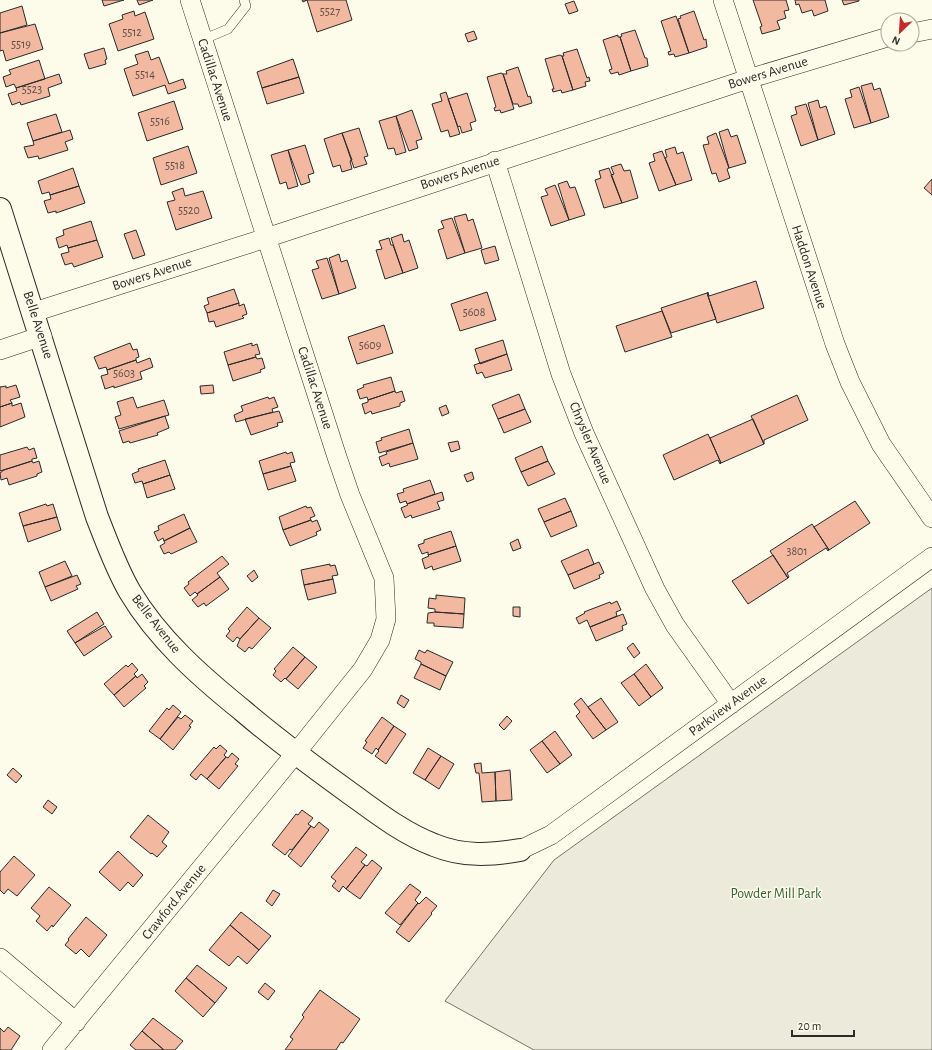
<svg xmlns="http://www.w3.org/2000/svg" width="932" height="1050" viewBox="0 0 932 1050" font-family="'Alegreya Sans',sans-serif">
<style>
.green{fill:#ecebdb;stroke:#74746e}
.building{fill:#f2b8a0;stroke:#2b2b2b}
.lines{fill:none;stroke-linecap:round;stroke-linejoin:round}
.service-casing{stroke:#2b2b2b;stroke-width:10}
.minor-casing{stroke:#2b2b2b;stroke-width:20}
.tertiary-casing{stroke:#2b2b2b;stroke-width:24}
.service{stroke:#fdfbea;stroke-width:9}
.minor{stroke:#fdfbea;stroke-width:19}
.tertiary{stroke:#fdfbea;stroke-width:22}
.labels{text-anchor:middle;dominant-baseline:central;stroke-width:3;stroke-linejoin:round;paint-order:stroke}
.number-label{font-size:12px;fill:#5d4e48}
.street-label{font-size:14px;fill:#2b2b2b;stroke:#fdfbea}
.park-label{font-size:14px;fill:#34623c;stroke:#fdfbea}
</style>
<rect width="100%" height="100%" fill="#fdfbea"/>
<path class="green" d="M932,588V1050H534L445,1001L554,860Z"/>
<path class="building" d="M102,0H124L104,6Z
M137,0H153L139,5Z
M302,0H346L352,20L317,32L307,0L303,2Z
M753,0H786L789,10L784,11L786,18L777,21L780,29L762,34L760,27L762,26Z
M795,0H825L828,11L814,16L812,10L802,13L799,4L796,5Z
M842,0H859V1L844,5Z
M574,1L578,11L569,14L565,4Z
M22,6L27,25L0,33V13Z
M134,11L135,16L145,12L154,39L118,51L109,24L123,19L122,15Z
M694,11L704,40L706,39L707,47L689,53L678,19L681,18L680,16Z
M676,16L689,53L675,57L674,54L669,55L668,52L671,51L661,21Z
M35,24L43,49L6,61L3,50L0,51V33Z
M635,30L645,58H647L648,66L631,71L620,37L622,36L621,34Z
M474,31L477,39L468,42L465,34Z
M618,35V37H620L631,71L619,75L618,72L611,74L609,70L612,69L603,40Z
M104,48L107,59L105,60L106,64L89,69L84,54Z
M577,49L587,78L589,77L590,81L585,82L586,86L573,90L562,56H564L563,53Z
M148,51L151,60L159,57L169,84L183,79L186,88L168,94L165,85L133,96L124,69L138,64L135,55Z
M560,55L562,56L573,90L562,93L561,90L553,92L552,89H554L545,59Z
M293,59L299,77L262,88L257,72Z
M39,60L45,79L16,88L14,84L6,87L3,77L11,74L9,70Z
M518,67L528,97L530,96L532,103L519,107L518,104H513L503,74H507L506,71Z
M501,73L503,74L514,109L501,113L500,110L495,111L494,108L496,107L487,77Z
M59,74L62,83L48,88L50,96L21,105L20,102L12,105L8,94L17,91L16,88Z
M299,77L304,93L267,104L262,88Z
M872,83L874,90L880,88L889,117L871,123L861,86Z
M859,87L871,123L854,128L845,99L852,97L850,90Z
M446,92L460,134L450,137L448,130L441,132L432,104L442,101L440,94Z
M467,93L476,121L470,123L472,130L462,133L460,126L458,127L448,99Z
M818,100L820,108L826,106L835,134L818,140L808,103Z
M174,101L183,129L147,141L138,113Z
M806,104L818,140L801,146L791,116L797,114L795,107Z
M412,110L422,139L416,141L418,148L409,151L396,116Z
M56,114L62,132L33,141L27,123Z
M396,116L406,152L396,155L394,148L388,149L379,121Z
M359,128L368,156L364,157L367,164L354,168L342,133Z
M728,129L731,137L737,135L746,163L729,168L719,132Z
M70,130L73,139L65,142L68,150L39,159L38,156L28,158L24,147L34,145L33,141Z
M342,133L352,160L350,161L352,169L342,172L340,165L333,167L324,139Z
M716,133L729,168L727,169L730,178L719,182L716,173L712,174L703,145L709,144L707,137Z
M305,145L314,173L308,175L310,182L301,185L288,150Z
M188,146L197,173L161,185L153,158Z
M675,147L677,154L683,152L692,180L676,185L665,158L667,157L665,150Z
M288,150L298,186L288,189L286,182L280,184L271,155Z
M662,151L676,185L659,191L649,163L655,161L653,154Z
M621,164L624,171L630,170L638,198L622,203L611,175L614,174L611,167Z
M73,168L79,186L50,195L49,192L42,194L38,181Z
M609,168L622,203L604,208L595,180L601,178L599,171Z
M932,179V195L924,188Z
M567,181L570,188L575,187L585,215L569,220L558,184Z
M555,185L569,220L551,226L541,197L548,195L545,189Z
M79,186L85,203L56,213V211L48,213L44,201L51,199L50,195Z
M183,188L185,196L203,191L212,218L176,230L167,202L175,200L172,192Z
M466,214L468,221L473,219L482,248L465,253L454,217Z
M452,218L465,253L447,259L438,230L444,228L441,221Z
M91,221L97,240L68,248L67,245L59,248L56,238L64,235L63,230Z
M136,230L145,255L133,259L124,234Z
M402,234L404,242L409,240L418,268L403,273L391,238Z
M389,238L391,245H393L403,273L385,279L376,250L382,249L379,241Z
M97,240L103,257L74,267L72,263L65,265L61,254L69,252L68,248Z
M495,246L499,260L485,264L481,250Z
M339,254L341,262L347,260L356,288L339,294L329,258Z
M327,258L339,294L322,299L312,270L319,268L316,261Z
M756,281L764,308L717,323L707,293L708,292L709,296Z
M234,289L239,303L207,313L204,306L209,304L207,298Z
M487,292L496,320L460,331L451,304Z
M707,293L716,319L671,333L661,308Z
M239,303V306L244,304L247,314L242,316L244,318L216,327L214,321L209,322L207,313Z
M662,311L672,337L625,352L616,326Z
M384,325L393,353L357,364L348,337Z
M503,340L507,354L480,364L475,349Z
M130,343L133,350L137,349L139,357L136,358V360L107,370L106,367L99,369L94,357Z
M252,343V346L257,344L260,354L255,355L256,357L228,365L224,352Z
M507,354L512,370L485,378L482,372L477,374L474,365Z
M256,357L257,359L262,358L265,368L260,370L261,372L233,381L228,365Z
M150,358L153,367L140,372L142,379L114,388V386L105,389L101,376L108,374L107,370L136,360L137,363Z
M391,377L395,391L368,400L367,397L360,399L357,390L364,387L363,385Z
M16,385L20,397L10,400L12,403L0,407V387L6,386V388Z
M213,385L214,393L201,394L200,386Z
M395,391L396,393L402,391L405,401L400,403V406L372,414L371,411L365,414L362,404L368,402V400Z
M519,394L525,409L498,419L492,405Z
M797,395L808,420L764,440V444L751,416Z
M133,397L137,408L164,400L169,415L119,429L115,417L121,415L117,402Z
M268,397L269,399L274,397L278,407L272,409L273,412L236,422L234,415L243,411L241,406Z
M12,403V406L21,403L25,417L0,427V407Z
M446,405L449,413L442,416L439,408Z
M525,409L531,422L504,433L498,419Z
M279,411L283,422L277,423L278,426L251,435L245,419Z
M165,416L169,428L157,433L158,435L130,443L129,441L123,443L119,431Z
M753,419L764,444L721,463L710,438Z
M409,429L413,443L379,453L376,442L382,440L381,438Z
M708,434L721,463L720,464L718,460L674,480L663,455Z
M458,441L460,449L451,452L448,443Z
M413,443L418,459L390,467L389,463L382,466L379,457L387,454L386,452Z
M542,446L548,461L521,472L515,458Z
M27,447L29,450L34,448L37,458L32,459V461L0,471V455Z
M286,452L287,454L292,452L295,462L290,463L291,466L263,474L259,461Z
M165,460L170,475L143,484L142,481L135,483L132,474L139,471L138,469Z
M32,461L33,463L39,461L42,472L37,474V476L9,485L7,478L1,480L0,473L4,470Z
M548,461L555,474L528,486L521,472Z
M291,466L296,481L268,490L263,474Z
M472,472L474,479L467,482L464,475Z
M170,475L175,489L147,498L143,484Z
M430,480L435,494L407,504L406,501L400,503L397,494L404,492L403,489Z
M442,492L444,500L437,502L440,509L412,518L411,515L405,518L401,508L408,505L407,504Z
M565,498L571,511L544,522L538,509Z
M855,501L870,523L829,550L814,527Z
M46,504L47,506L53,504L57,517L23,526L19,513Z
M306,506L307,508L311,507L315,516L310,518L311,520L283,530L279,517Z
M571,511L577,526L551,537L544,522Z
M184,514L190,528L164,541L163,538L158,541L154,532L159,530L158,526Z
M57,517L61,530L28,542L23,526Z
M311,520L312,522L317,520L321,530L316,532L317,535L290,546L283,530Z
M812,524L829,550L828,551L826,548L787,573L789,577L788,578L770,551Z
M190,528L197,542L171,554L169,552L164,554L160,546L165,543L164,541Z
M451,531L456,546L428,555V552L422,554L418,545L424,543V540Z
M518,539L521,548L513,551L510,543Z
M456,546L461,561L433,570L432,566L425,569L422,559L429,556L428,555Z
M588,549L594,564L568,575L561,561Z
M773,555L788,578L748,604L732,581Z
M222,556L229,564L217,573L220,577L197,594L195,592L190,596L184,588L189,584L188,582Z
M65,561L72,576L45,587L39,572Z
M599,562L604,573L599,575L600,578L574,589L568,575Z
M330,564V566L335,565L338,575L332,576L333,579L304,585L301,570Z
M254,570L258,577L252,582L247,576Z
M77,575L81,584L76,586L78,589L51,601L45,587Z
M220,577L229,589L206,606L204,603L198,607L192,600L198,595L197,594Z
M333,579L336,593L308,600L304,585Z
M436,595L465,598L464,614L435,612V609L428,608L429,598L436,599Z
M617,601L621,610L616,612L617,616L590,627L587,620L579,624L576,618L585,613L584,612L610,602L611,604Z
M247,607L259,618L240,639L237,637L233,642L226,636L230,631L228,629Z
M513,607H520V617L513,616Z
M97,612L104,624L75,643L67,631Z
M435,612L464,614L463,628L434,626V623H427L428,613Z
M623,614L627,624L622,626L623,630L596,641L590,627Z
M259,618L271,628L252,649L249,647L245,652L237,646L240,639Z
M105,626L112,637L84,656L75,643Z
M633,643L640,653L634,658L627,648Z
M293,647L305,657L286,679L285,678L281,682L273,675L276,671L274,669Z
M419,650L425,653L427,650L453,662L446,676L421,664V662L415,659Z
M305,657L317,667L298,689L286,679Z
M132,663L138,670L134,674L136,676L114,695L104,684L126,665L128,667Z
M421,664L446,676L440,690L414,678Z
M646,664L663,688L651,697L634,674Z
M142,674L148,682L144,686L146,688L124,707L114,695L136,676L137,678Z
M634,674L651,697L639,706L621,683Z
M401,695L409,700L404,708L397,703Z
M581,698L606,730L593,739L576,716L580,712L574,704Z
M601,698L618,722L606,730L588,707Z
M173,705L181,712L160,739L149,731L167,708L169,710Z
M185,715L193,721L189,726L191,727L173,750L160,739L178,717L181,719Z
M507,716L512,721L504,730L499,725Z
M382,717L394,726L378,750L376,748L372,754L363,748L367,742L365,741Z
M394,726L406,734L386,764L375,756L379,751L378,750Z
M555,731L572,755L560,764L542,741Z
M542,741L560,764L547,773L530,750Z
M220,745L227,751L224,755L226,757L207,779L201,774L196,780L190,775L214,747L216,749Z
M428,748L441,756L425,780L413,773Z
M232,753L239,759L235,764L238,766L219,789L207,779L226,757L228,758Z
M441,756L454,764L439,789L425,780Z
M481,763L482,773L495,772L496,801L482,802L479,773H476L474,764Z
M13,768L22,776L16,783L7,775Z
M510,770L512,800L496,801L495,772Z
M48,800L57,807L52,814L43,807Z
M302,810L313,818L308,824L311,826L292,850L290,849L285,855L272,845L296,814L298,815Z
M148,815L169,832L162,842L167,846L157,857L152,853L151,854L130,837Z
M319,822L329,830L301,867L288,856L311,826L314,828Z
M356,847L367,855L361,862L365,865L346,889L343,886L339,892L332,886L336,881L331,877Z
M118,851L143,875L133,887L128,882L120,891L99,872Z
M14,856L35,875L17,896L8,889L4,894L0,890V872Z
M372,860L382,868L360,899L346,889L365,865L367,866Z
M410,884L421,892L415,900L418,903L400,925L385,913Z
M49,887L71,905L53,927L52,925L47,931L36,921L40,916L31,908Z
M273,890L280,894L272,906L266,901Z
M426,897L437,906L431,913L432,914L409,942L396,932L418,903L419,904Z
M241,912L271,936L259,950L230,925Z
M86,917L107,935L89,957L81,949L76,954L65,945L69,940L68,939Z
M230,925L259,950L247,964L238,956L229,966L209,950Z
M197,965L227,988L215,1003L186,978Z
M186,978L215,1003L203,1017L175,991Z
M265,983L275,991L268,1000L258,992Z
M320,990L360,1019L343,1043L341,1042L336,1050H285L293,1039L290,1037L304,1017L302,1015Z
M153,1018L183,1041L175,1050H164L142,1031Z
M8,1027L20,1036L11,1050H0V1028L4,1032Z
M142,1031L164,1050H136L130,1045Z"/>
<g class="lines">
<g class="service-casing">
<path id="service" d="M202,40L228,29L246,6L244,0"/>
</g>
<g class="minor-casing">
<path id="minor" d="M723,0L835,344L850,382L881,444L932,518
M912,33L932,29
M495,161L561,374L584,433L655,589L675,625L731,704
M34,312L266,238L748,79L888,37
M0,350L42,336
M520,850L551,835L932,557
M0,958L76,1022
M52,1050L295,754L363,669L380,640L386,619L384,578L350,495L337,457L190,0"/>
</g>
<g class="tertiary-casing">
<path id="tertiary" d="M0,209L97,517C107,542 116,568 130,592C158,639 200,676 242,710C276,739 311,765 347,791C375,811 402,833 434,845C463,857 491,855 520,850"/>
</g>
<use href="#service" class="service"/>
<use href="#minor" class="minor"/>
<use href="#tertiary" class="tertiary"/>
</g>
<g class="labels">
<g class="number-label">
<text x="330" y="11">5527</text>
<text x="132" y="32">5512</text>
<text x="21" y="44">5519</text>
<text x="145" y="74">5514</text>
<text x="32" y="89">5523</text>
<text x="160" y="121">5516</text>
<text x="175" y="165">5518</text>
<text x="189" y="210">5520</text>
<text x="474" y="312">5608</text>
<text x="370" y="345">5609</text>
<text x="124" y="373">5603</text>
<text x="797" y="551">3801</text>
</g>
<g class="street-label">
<text transform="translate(768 73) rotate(-17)">Bowers Avenue</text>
<text transform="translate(215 80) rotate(72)">Cadillac Avenue</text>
<text transform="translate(460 173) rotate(-18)">Bowers Avenue</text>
<text transform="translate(809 267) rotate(72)">Haddon Avenue</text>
<text transform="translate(152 274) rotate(-18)">Bowers Avenue</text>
<text transform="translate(38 325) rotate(72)">Belle Avenue</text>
<text transform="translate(315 388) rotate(72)">Cadillac Avenue</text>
<text transform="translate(590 443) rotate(67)">Chrysler Avenue</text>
<text transform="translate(156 624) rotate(52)">Belle Avenue</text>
<text transform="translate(728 706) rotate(-36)">Parkview Avenue</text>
<text transform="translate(174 902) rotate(-51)">Crawford Avenue</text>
</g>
<g class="park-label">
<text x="776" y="894">Powder Mill Park</text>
</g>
</g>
<g transform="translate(900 32) rotate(205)"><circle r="19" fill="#fdfbea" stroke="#a9a89e"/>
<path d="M0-3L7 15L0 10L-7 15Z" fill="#c62828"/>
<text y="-6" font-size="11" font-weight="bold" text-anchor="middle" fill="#2b2b2b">N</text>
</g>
<path d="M792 1030v6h62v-6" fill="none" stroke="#2b2b2b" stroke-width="2"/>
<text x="798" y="1030" font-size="12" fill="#2b2b2b" stroke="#fdfbea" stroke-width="3" paint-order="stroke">20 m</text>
</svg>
